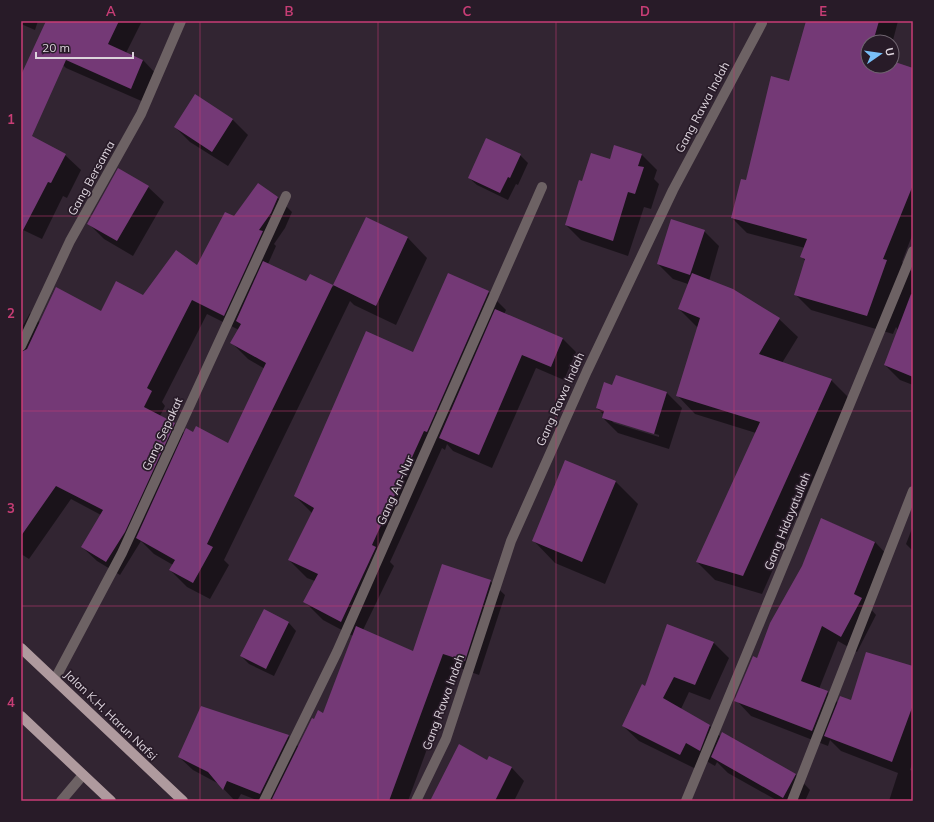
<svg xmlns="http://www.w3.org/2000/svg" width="934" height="822" viewBox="0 0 934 822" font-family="Mulish,sans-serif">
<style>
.shadow{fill:#0007;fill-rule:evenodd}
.building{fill:#743976}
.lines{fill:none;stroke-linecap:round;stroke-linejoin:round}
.minor{stroke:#6d6264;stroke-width:10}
.major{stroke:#af9a9e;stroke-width:10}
.grid{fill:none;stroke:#c73d75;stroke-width:1;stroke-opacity:0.55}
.labels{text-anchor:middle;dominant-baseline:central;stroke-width:3.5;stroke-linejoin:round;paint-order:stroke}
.street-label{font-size:12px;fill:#dcd3dc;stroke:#281b28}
.neatline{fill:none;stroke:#c73d75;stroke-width:1.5}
.grid-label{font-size:13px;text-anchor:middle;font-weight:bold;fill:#c73d75}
</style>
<rect width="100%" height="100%" fill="#322532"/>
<path class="shadow" d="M21,21H38L35,30L21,24Z
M67,21H142L126,53L143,60L158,76L146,103L66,68L51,53Z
M852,21H898L892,44V42H868V66H892V62L913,69V233L902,262L912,272L913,271V385L900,380L885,365L898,330L896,327L893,334L811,310L796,295L805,261L802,257L805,248L747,233L732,218L790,82Z
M232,119L248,135L228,166L190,142L175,127Z
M21,132L65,155L81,170L67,198L63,196L42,239L21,229Z
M641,154L657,170L654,179L659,184L651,209L644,207L628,256L581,240L566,225L583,183L610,160Z
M520,155L528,163L518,185L516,184L508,200L477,185L469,178Z
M258,184L278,198L292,212L285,228L274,244L276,246L268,264L307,283L310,275L333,287L366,218L408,238L427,258L396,325L354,305L350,301L224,560L229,565L210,599L187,587L170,570L173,565L154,554L141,541L120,575L97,561L82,547L101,515L71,499L29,559L21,554V329L30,313L40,323L102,312L144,297L198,267ZM207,314L239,330L232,343L248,359L265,369L228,444L193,433L185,434L174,423L160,416L165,406L162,402Z
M148,187L164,202L133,256L104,239L88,223Z
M704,231L719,246L709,281L779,319L798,337L782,363L831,380L849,398L762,594L715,580L697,562L756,433L695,414L677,395L698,328L679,309L688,284L673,279L658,264Z
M488,292L506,310L504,314L563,339L576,352L564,380L536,368L492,468L453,451L447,444L445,450L442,448L390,562L394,566L363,630L414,652L490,581L505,595L479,675L457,667L408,801H259L241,794L237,801H235L219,784L193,770L179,757L288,736L299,747L315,720L323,714L353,636L323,620L305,602L315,581L307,578L289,560L313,514L295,496L413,353Z
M616,377L667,393L682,408L669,449L618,433L603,418L604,415L597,408L613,386ZM611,420L659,435V437L614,423Z
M566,461L616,482L638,504L605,584L555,563L533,540Z
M822,519L875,542L890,558L870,608L876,615L857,652L838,641L819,689L827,692L838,703L852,701L913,667V761L910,770L913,771V801H889L898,773L841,751L830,740L828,746L751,716L736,700L803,566Z
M913,526V551L906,544Z
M264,610L289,623L296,631L274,676L249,664L241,656Z
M668,626L714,643L729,658L710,700L689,692L681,709L710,726L721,737L795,774L810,790L805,801H778L728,773L717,762L715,766L701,758L696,769L639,741L623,726L645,687Z
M490,757L512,768L524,781L514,801H431L488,761Z"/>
<path class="building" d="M46,21H119L108,44L143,60L131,89L66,60L32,136L66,154L51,183L48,182L21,234V75Z
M806,21H879L873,42H868V66H892V61L913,68V185L883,259L887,260L867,316L794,295L805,259L800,257L807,239L731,218L741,179L746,180L771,76L789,81Z
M195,94L233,119L212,152L174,127Z
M486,138L521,154L510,178L508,177L500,193L468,178Z
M614,145L642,154L638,166L644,167L635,194L628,192L613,241L565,225L579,180L582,181L591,153L610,159Z
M118,168L149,186L117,241L87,224Z
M258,183L278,197L271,213L259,230L263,231L224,316L192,300L147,388L152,391L144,407L175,423L125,532L106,562L81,547L103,510L56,486L21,536V352L27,349L56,287L101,311L116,281L143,295L176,250L197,265L225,212L234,216Z
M366,217L408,237L376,306L333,285Z
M671,219L705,230L690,275L657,264Z
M263,261L306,281L310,274L333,285L207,544L213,547L193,583L169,570L175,560L136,538L186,428L193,432L196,426L228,443L266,363L230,343L241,324L236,321Z
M448,273L489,291L427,432L424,431L372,545L376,547L341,622L303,602L318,574L288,560L314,508L294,496L366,331L413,352Z
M692,273L733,289L780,318L759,354L832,379L743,576L696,562L760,422L676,396L700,318L678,309Z
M911,294L913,295V377L884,365Z
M495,309L563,338L551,367L522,355L479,455L439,438Z
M616,375L667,392L654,434L602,418L604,411L596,408L604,382L612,385Z
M565,460L616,481L582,562L532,541Z
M821,518L875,542L854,594L862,598L841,637L822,626L801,681L828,691L812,731L734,701L753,656L757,658L770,623L802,566Z
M442,564L491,580L465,661L443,654L389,801H278L272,799L312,718L314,719L318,710L323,713L356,626L413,651Z
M264,609L289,622L266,669L240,656Z
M667,624L714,642L695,685L674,677L663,698L710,725L700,751L686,743L680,755L622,726L642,684L645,686Z
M866,652L913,666V705L892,762L824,736L840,696L851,700Z
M201,706L289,735L260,794L227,781L223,790L208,772L178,757Z
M722,732L796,774L783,798L711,757Z
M459,744L487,760L489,756L512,767L495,801H430Z"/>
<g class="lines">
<path class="minor" d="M21,346L70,241L141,114L181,21
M55,679L122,553L286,196
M61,801L83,775
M264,801L337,652L542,187
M416,801L446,739L511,541L587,371L673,190L762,23
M686,801L913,251
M792,801L913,491"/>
<path class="major" d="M21,648L183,801
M21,716L111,801"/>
</g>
<path class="grid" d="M200,21V801M378,21V801M556,21V801M734,21V801M21,216H913M21,411H913M21,606H913"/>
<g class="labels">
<g class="street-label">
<text transform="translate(702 107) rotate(-62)">Gang Rawa Indah</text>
<text transform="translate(91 178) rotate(-61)">Gang Bersama</text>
<text transform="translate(560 399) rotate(-66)">Gang Rawa Indah</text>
<text transform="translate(162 434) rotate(-65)">Gang Sepakat</text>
<text transform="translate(395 490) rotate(-66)">Gang An-Nur</text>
<text transform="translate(787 521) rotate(-68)">Gang Hidayatullah</text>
<text transform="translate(443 702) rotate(-70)">Gang Rawa Indah</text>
<text transform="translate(111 715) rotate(44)">Jalan K.H. Harun Nafsi</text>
</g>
</g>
<rect width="934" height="822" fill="none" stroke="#281b28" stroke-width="44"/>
<g transform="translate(880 54) rotate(77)"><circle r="19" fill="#281b28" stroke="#706570"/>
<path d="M0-3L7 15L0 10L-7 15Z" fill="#79bff8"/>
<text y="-6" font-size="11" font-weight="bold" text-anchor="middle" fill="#dcd3dc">U</text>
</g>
<path d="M36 52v6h97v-6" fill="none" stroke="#dcd3dc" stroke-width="2"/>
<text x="42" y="52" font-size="12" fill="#dcd3dc" stroke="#281b28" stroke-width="3" paint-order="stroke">20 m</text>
<rect x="22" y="22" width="890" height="778" class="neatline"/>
<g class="grid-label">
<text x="111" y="16">A</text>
<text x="289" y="16">B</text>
<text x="467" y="16">C</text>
<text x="645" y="16">D</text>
<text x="823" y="16">E</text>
<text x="11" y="124">1</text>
<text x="11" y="318">2</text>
<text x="11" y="513">3</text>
<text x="11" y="707">4</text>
</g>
</svg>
